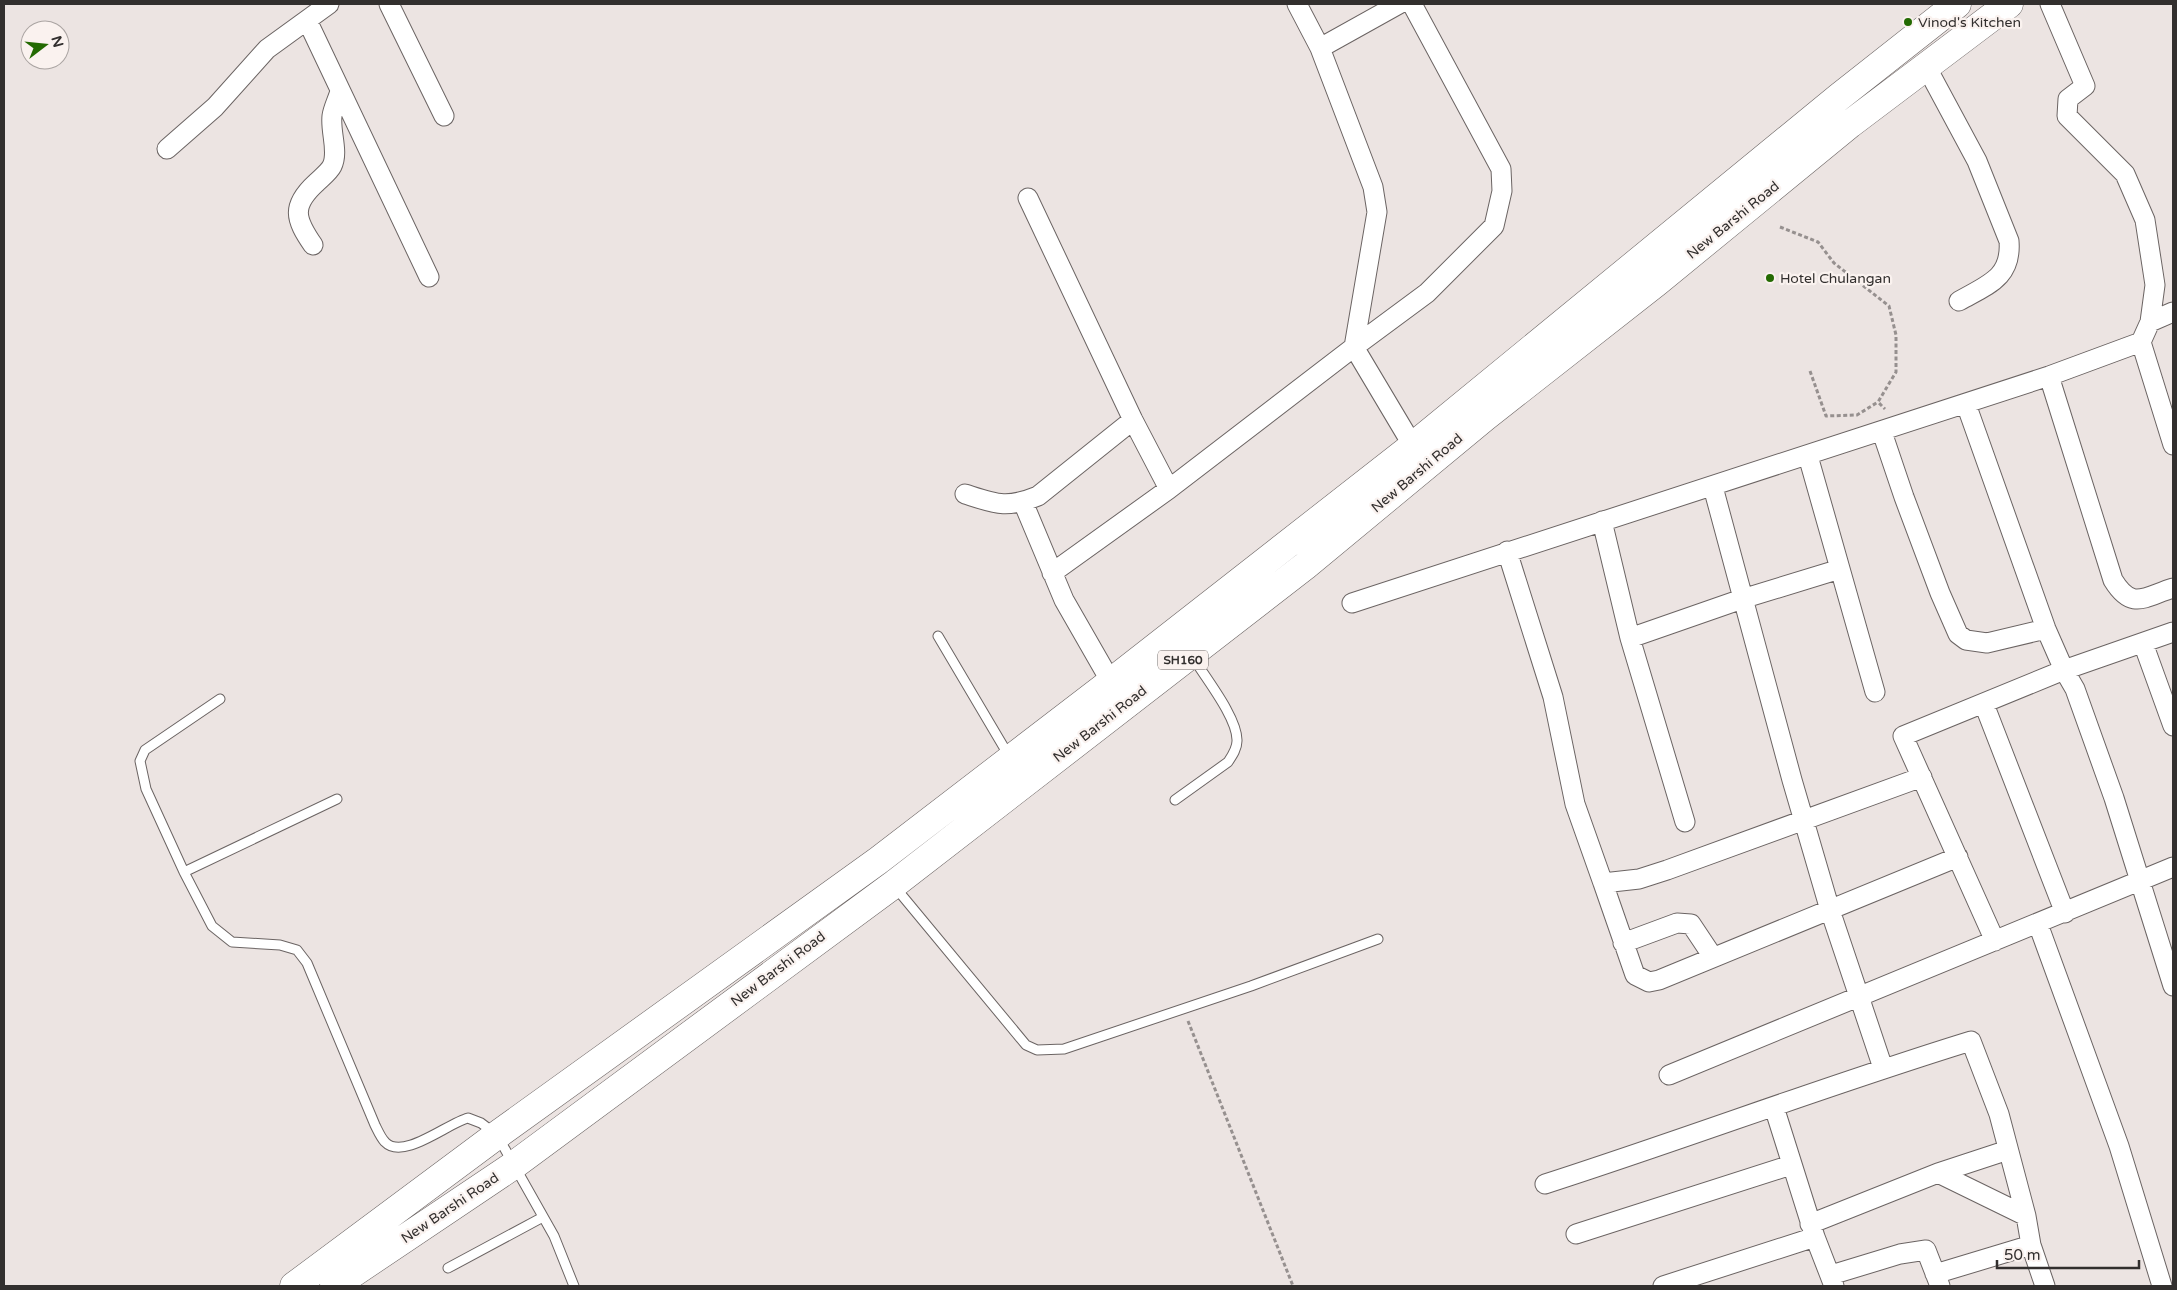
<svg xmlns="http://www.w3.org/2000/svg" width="2177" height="1290" viewBox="0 0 2177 1290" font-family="'Varela Round',sans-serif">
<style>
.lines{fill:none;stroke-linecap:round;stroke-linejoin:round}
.service-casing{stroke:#6b6463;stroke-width:11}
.minor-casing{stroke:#6b6463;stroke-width:21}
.primary-casing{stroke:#6b6463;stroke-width:29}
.path{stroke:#96908f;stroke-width:3;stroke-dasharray:4 2.5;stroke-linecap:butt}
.service{stroke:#fff;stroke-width:9}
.minor{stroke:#fff;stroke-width:19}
.primary{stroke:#fff;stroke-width:28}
.poi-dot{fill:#236a02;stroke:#faf2ef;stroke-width:2}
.labels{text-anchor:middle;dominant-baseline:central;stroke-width:4.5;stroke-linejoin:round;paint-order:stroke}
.shield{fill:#faf2ef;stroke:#6e6a68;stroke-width:1}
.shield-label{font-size:12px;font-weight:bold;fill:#322f2e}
.poi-label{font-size:14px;fill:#322f2e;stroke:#faf2ef;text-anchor:start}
.street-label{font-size:14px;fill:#322f2e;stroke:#faf2ef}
</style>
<rect width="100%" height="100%" fill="#ece4e2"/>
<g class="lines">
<g class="service-casing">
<path id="service" d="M938,636L1009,756
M220,699L145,750L140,761L146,789L184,872L212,926L232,942L280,945L297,950L307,963L375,1125C378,1131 381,1138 385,1142C403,1161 448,1123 468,1118L481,1123L497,1135L554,1236L574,1286
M1175,800L1228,762C1232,756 1237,749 1237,741C1238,718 1204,676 1192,656
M184,872L337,799
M895,887L1026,1045L1037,1050L1064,1049L1251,986L1378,939
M448,1268L543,1217"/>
</g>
<g class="minor-casing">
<path id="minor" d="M389,4L444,116
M1297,4L1320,48
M1412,4L1501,169L1502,191L1494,226L1427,293L1354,347L1413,446
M307,20L429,277
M1927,68L1977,161L2009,241C2012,278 1987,285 1959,301
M167,149L215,107L267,49L329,4
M1028,198L1133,420L1169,489
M313,245C295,219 291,206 316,183C321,178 329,172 332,166C339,152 330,132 332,116C333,108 338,99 340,91
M2150,322L2173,312
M2141,342L2173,445
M2049,376L2113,580C2132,611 2144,597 2173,588
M1966,404L2046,629L2064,670L2173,632
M1882,432L1904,497L1940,593L1958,634L1966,640L1987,643L2046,629
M1808,456L1875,692
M1713,487L1792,780L1830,910L1883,1068
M965,494C996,504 1006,509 1038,496L1133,420
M1023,502L1064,600L1111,682
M1602,521L1630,638
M1507,551L1553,697L1575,804L1603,883
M1052,573L1169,489L1354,347L1377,212L1373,187L1320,48L1399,4
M1352,603L2049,376L2141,342L2150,322L2155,285L2145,220L2125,174L2067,116L2068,99L2085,86L2050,4
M2143,643L2173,726
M1984,704L2065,913
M1922,777L1667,870L1639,879L1603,883L1635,975L1649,982L1659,980L1958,857
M1685,822L1630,638L1742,599L1840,569
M2038,924L2119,1146L2162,1286
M1995,941L1903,736L2064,670L2075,689L2114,798L2173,986
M1623,943L1677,923L1691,924L1713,957
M1669,1075L2173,867
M1938,1173L2026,1216
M1545,1184C1688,1138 1828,1085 1971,1041L1999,1114L2026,1216L2031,1245L2045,1286
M1810,1224L1938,1173L2008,1150
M1576,1234L1791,1165
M1815,1237L1834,1286
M1935,1274L2031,1245
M1831,1275L1900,1254L1926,1250L1940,1286
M1663,1286L1815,1237L1774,1107"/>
</g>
<g class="primary-casing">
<path id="primary" d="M294,1286L497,1135L879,860L1111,682L1413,446L1839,97L1957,4
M334,1286L514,1165L893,885L1305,566L1485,417L1657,282L1850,124L2009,4"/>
</g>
<path class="path" d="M1780,227L1818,242L1834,263L1889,306L1896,335V372L1878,402L1885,409
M1810,371L1826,416L1857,415L1878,402
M1188,1021L1293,1286"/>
<use href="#service" class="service"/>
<use href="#minor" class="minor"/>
<use href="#primary" class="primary"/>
</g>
<g class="poi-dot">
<circle cx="1908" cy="22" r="5"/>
<circle cx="1770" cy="278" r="5"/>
</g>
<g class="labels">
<rect class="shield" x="1158" y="650.5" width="50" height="19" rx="4"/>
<g class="shield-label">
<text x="1183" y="660">SH160</text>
</g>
<g class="poi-label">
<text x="1918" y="22">Vinod's Kitchen</text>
<text x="1780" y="278">Hotel Chulangan</text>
</g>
<g class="street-label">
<text transform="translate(1733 220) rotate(-39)">New Barshi Road</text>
<text transform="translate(1417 473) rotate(-40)">New Barshi Road</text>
<text transform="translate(1100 724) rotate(-38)">New Barshi Road</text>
<text transform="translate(778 969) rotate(-37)">New Barshi Road</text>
<text transform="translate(450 1208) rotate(-34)">New Barshi Road</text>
</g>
</g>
<rect width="2177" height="1290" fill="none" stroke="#322f2e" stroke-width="10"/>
<g transform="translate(45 45) rotate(74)"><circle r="24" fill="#faf2ef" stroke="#aaa4a2"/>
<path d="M0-4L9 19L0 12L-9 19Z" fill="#236a02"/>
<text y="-8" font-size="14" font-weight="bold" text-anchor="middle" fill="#322f2e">N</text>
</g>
<path d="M1997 1260v8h142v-8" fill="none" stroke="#322f2e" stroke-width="2.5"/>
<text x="2004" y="1260" font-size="15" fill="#322f2e" stroke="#faf2ef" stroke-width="4" paint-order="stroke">50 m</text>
</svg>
